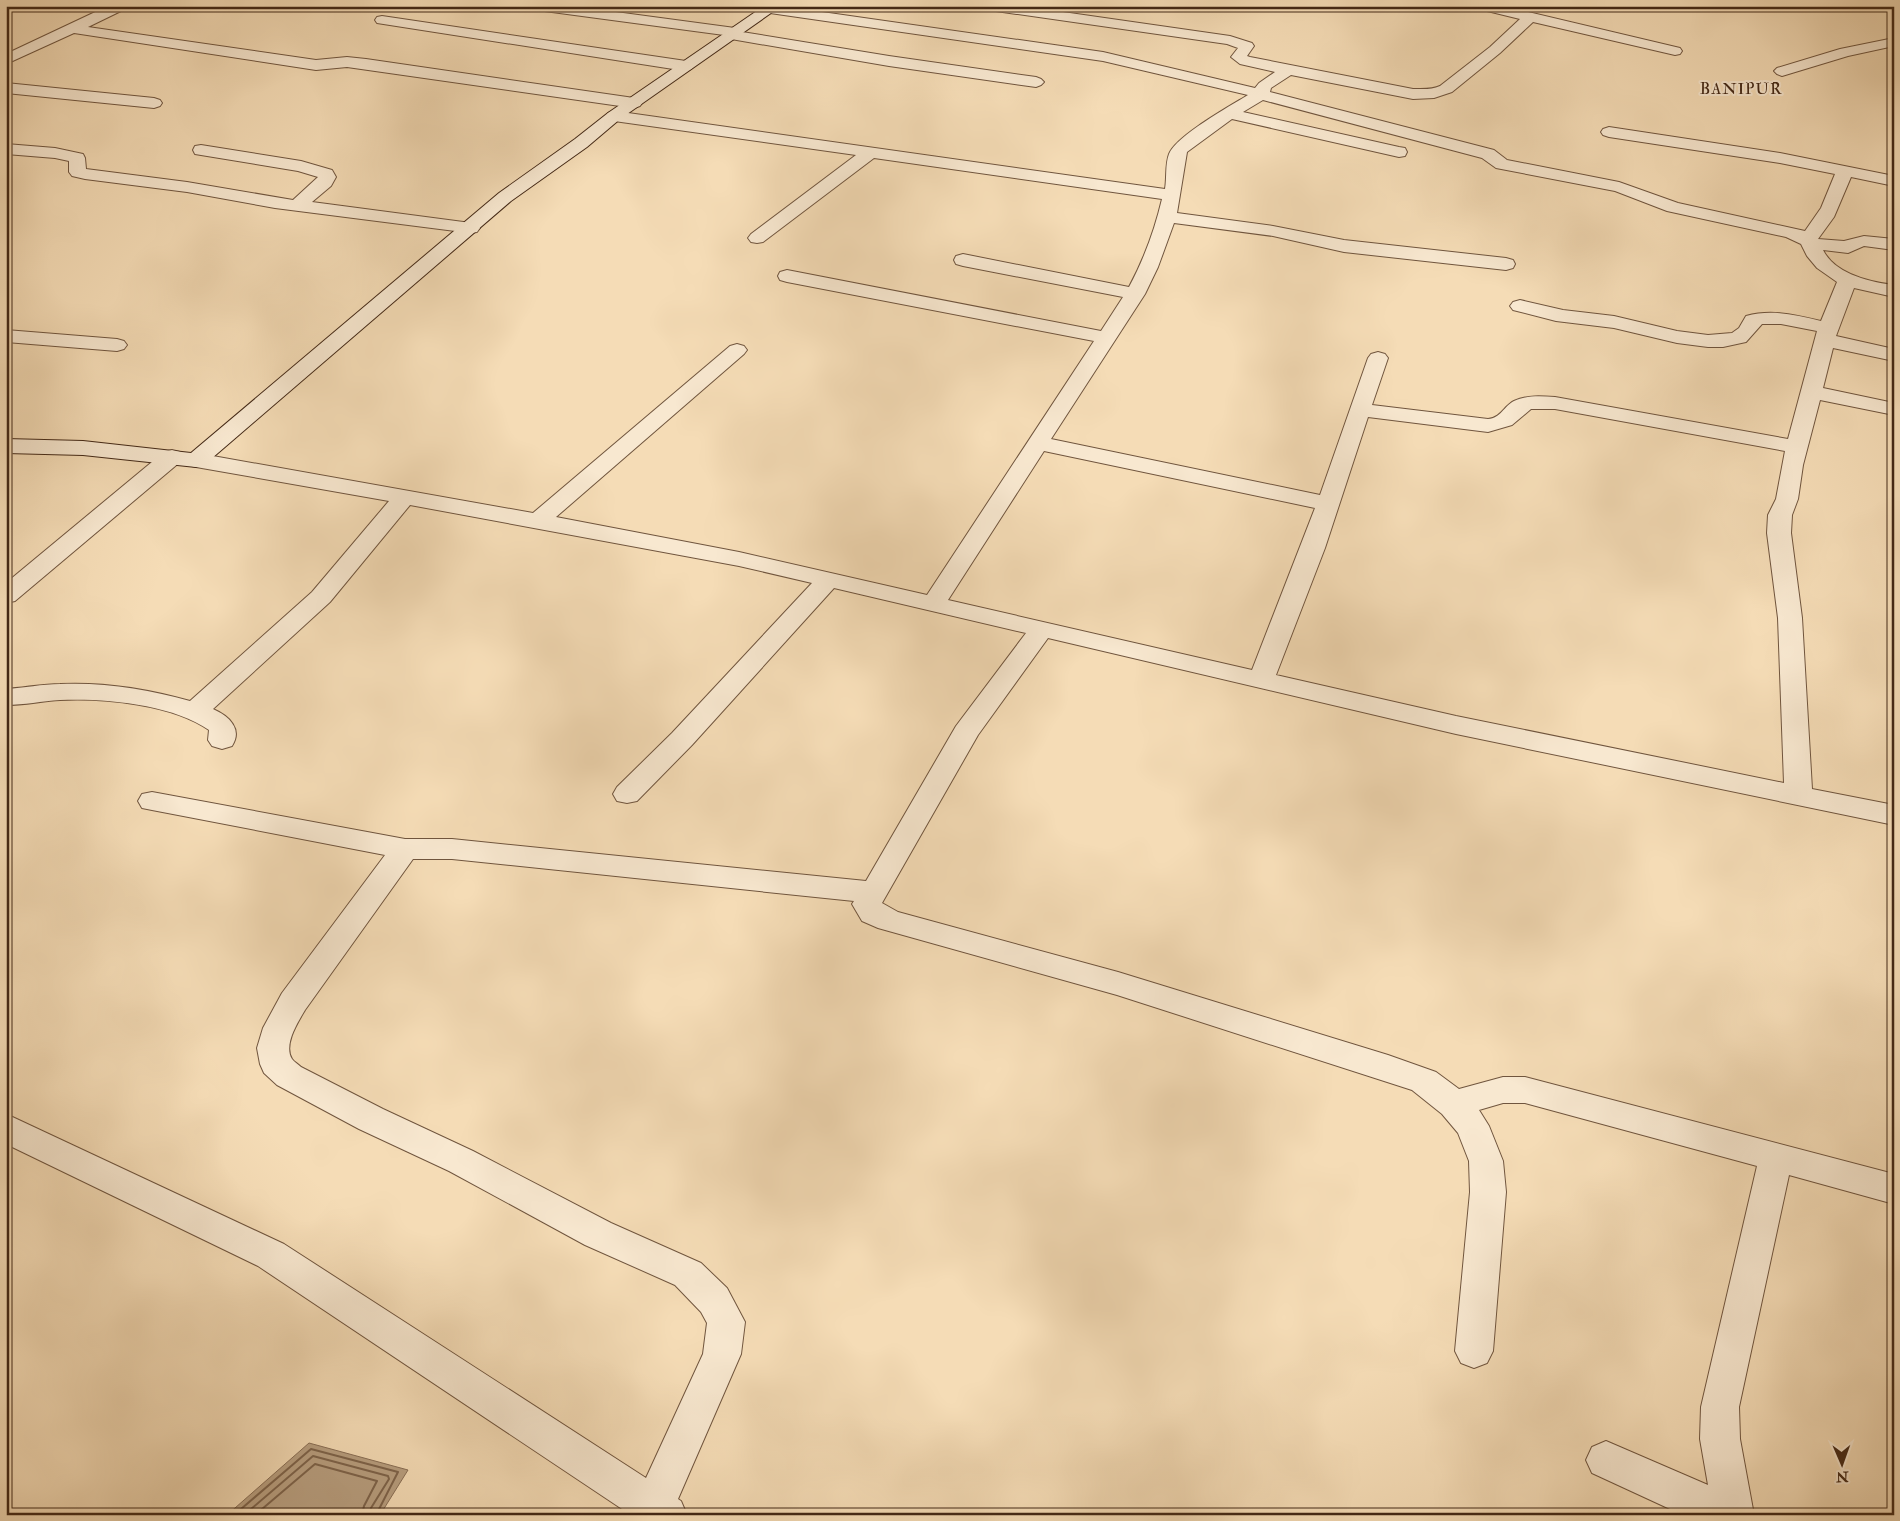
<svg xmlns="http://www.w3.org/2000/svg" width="1900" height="1521" viewBox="0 0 1900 1521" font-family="'IM FELL Double Pica',serif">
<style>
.water{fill:#b89f80;stroke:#896f56}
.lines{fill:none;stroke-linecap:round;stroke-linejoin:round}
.shore{stroke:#7e644b;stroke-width:2}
.street-casing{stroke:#70553e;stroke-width:2}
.secondary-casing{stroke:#432816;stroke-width:2}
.street{fill:#f8e8d0;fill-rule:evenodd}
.secondary{fill:#f8e8d0;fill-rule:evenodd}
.labels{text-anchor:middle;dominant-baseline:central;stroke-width:4;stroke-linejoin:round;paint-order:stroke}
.far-quarter-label{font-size:16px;letter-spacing:1px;fill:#432816;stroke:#f8e8d0}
</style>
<rect width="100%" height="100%" fill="#f5dcb6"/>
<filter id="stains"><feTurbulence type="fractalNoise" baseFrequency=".004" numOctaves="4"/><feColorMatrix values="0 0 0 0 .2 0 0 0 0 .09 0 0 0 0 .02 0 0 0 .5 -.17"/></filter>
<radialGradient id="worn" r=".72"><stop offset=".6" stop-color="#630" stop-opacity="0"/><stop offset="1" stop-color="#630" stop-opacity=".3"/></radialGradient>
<path class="water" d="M309,1443L408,1470L380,1515H227Z"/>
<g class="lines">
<path class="shore" d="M234,1515L311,1449L398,1472L376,1515
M244,1515L313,1456L388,1476L389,1479L371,1508L370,1515
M255,1515L315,1464L377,1481L364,1506L362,1515"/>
<g class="street-casing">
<path id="street" d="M108,6H127L125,9L88,27L316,60L347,57L366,59L634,98L640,100L642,103L640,106L634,108L347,67L316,70L74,33L6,64V54Z
M530,6H571L735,28L740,29L742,32L889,56L1036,77L1041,79L1044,82L1041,85L1036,87L889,66L731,39L726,38L724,35L537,10Z
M765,6H780L1103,52L1255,88L1259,83L1275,72L1240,64L1231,57L1238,48L1227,44L989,10L982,6H1021L1230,36L1252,43L1254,46L1247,56L1250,57L1413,89C1423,89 1432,90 1440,86L1490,47L1520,19L1479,9L1477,6H1503L1680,48L1682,51L1680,54L1675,55L1533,22L1500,53L1452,92L1434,98L1413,99L1291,75L1271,88L1270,92L1494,150L1507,160L1619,182L1678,203L1805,231L1821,208L1835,174L1780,163L1609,137L1603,135L1601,132L1603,129L1609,127L1780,153L1894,176V186L1851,177L1834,217L1818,239L1844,241L1864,236L1894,239V250L1864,246L1848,253L1823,250C1835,274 1870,282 1894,285V297L1854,288L1836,336L1894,349V361L1833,348L1823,388L1894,403V415L1820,400L1803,465L1798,499L1792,515L1791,533L1802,618L1812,789L1894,805V825L1456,734L1048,638L978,735L882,903L898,912L1118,972L1388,1055L1436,1072L1459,1089L1503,1077H1525L1894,1174V1204L1789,1175L1739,1407L1740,1439L1754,1515H1683L1592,1473L1586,1460L1592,1447L1606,1441L1708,1485L1700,1439L1701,1407L1757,1166L1525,1103H1503L1479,1110L1489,1126L1503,1161L1506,1192L1493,1351L1487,1363L1474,1368L1461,1363L1455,1351L1470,1192L1469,1161L1458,1133L1442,1114L1412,1090L1117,995L878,928L862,921L852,904L854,901L452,859H413L305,1010C298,1022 283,1045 292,1059C294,1062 298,1064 301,1067L383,1109L473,1151L611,1223L701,1263L727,1288L745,1322L741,1354L678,1499L681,1501L687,1515H631L258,1266L6,1144V1114L284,1244L646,1478L703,1354L707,1323L701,1312L675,1285L585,1245L449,1171L359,1129L277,1085L264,1073L260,1064L257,1048L263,1028L282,993L385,855L152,810L142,808L138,801L142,794L152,792L405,839H452L866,881L956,726L1026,633L834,588L692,745L637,801L627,803L617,801L613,794L617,787L672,733L812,583L739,566L410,505L330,602L213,709C229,716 243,729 232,746L222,749L212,746L208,740L209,730C172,704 104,698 60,700C42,701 24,705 6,705V689C24,688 42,684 60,684C104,682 148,689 190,701L312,592L389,501L196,467L188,465L185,460L188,455L196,453L533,513L730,346L737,344L744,346L747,350L744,354L556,517L739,552L927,595L1094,341L787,282L780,280L778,276L780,272L787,270L1101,331L1123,297L963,266L956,264L954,260L956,256L963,254L1129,287C1144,259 1155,229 1162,199L874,158L763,242L757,243L751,242L748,238L751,234L856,155L614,121L608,119L606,116L608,113L614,111L1165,189C1167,178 1165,164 1169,154C1176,136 1230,106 1248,95L1103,61L770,13L765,12L763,9ZM1263,100L1482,158L1496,168L1615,191L1667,211L1786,237L1801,244L1807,256L1817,268L1837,282L1821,321C1795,315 1772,309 1746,316L1739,328L1732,333L1708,335L1677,331L1614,316L1563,310L1520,300L1513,302L1510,306L1513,310L1556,321L1614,328L1677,343L1708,347H1723L1746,342L1762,324H1781L1817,331L1788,439L1555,397C1541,396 1527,395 1514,401C1504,406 1501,418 1488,419L1372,405L1388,358L1385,354L1378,352L1371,354L1368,358L1320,495L1051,439L1145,294L1158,267L1174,223L1273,236L1344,252L1506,270L1513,268L1515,264L1513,260L1506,258L1344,240L1273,226L1177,213L1187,152L1232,119L1399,157L1405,156L1407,152L1405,148L1399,147L1243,112ZM1531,409H1555L1785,451L1776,499L1768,515L1767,533L1778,618L1784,783L1456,716L1276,675L1325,548L1368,417L1488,432L1512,425ZM1044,451L1315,508L1252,670L948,600Z
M1881,6H1894V12L1883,9Z
M382,16L686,61L691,63L694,66L691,69L686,71L377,23L375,20L377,17Z
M1894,38V46L1848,56L1782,76L1777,74L1774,71L1777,68L1840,49Z
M6,83L154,98L160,100L162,103L160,106L154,108L6,93Z
M6,144L55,148L83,154L85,158L86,169L187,182L293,200L318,177L298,171L201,155L195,154L193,150L195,146L201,145L301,161L332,170L336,177L331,186L312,202L471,223L477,224L480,228L477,232L471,233L275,208L187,192L85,179L72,176L69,172V161L55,158L6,154Z
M6,330L117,339L124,341L127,345L124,349L117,351L6,342Z
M172,450L180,452L183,457L180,462L15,601L6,603V583L164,452Z"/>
</g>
<g class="secondary-casing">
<path id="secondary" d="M764,6H781L620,119L587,147L511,201L204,465L196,467L83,455L6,453V439L83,441L191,453L499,193L575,139L608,113Z"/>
</g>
<use href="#street" class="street"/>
<use href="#secondary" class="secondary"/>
</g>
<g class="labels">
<g class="far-quarter-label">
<text x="1741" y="89">BANIPUR</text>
</g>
</g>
<rect width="1900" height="1521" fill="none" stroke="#f5dcb6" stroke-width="25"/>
<rect x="8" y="8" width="1885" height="1506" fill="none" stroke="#432816" stroke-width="2.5"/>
<rect x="12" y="12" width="1875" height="1496" fill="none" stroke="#432816"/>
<g transform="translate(1842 1464) rotate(178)" stroke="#f8e8d0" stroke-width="4" paint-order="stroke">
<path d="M0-4L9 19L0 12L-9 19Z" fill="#432816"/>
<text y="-8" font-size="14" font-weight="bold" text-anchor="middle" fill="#432816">N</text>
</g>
<rect width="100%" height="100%" filter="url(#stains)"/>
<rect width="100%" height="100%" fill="url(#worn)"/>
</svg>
